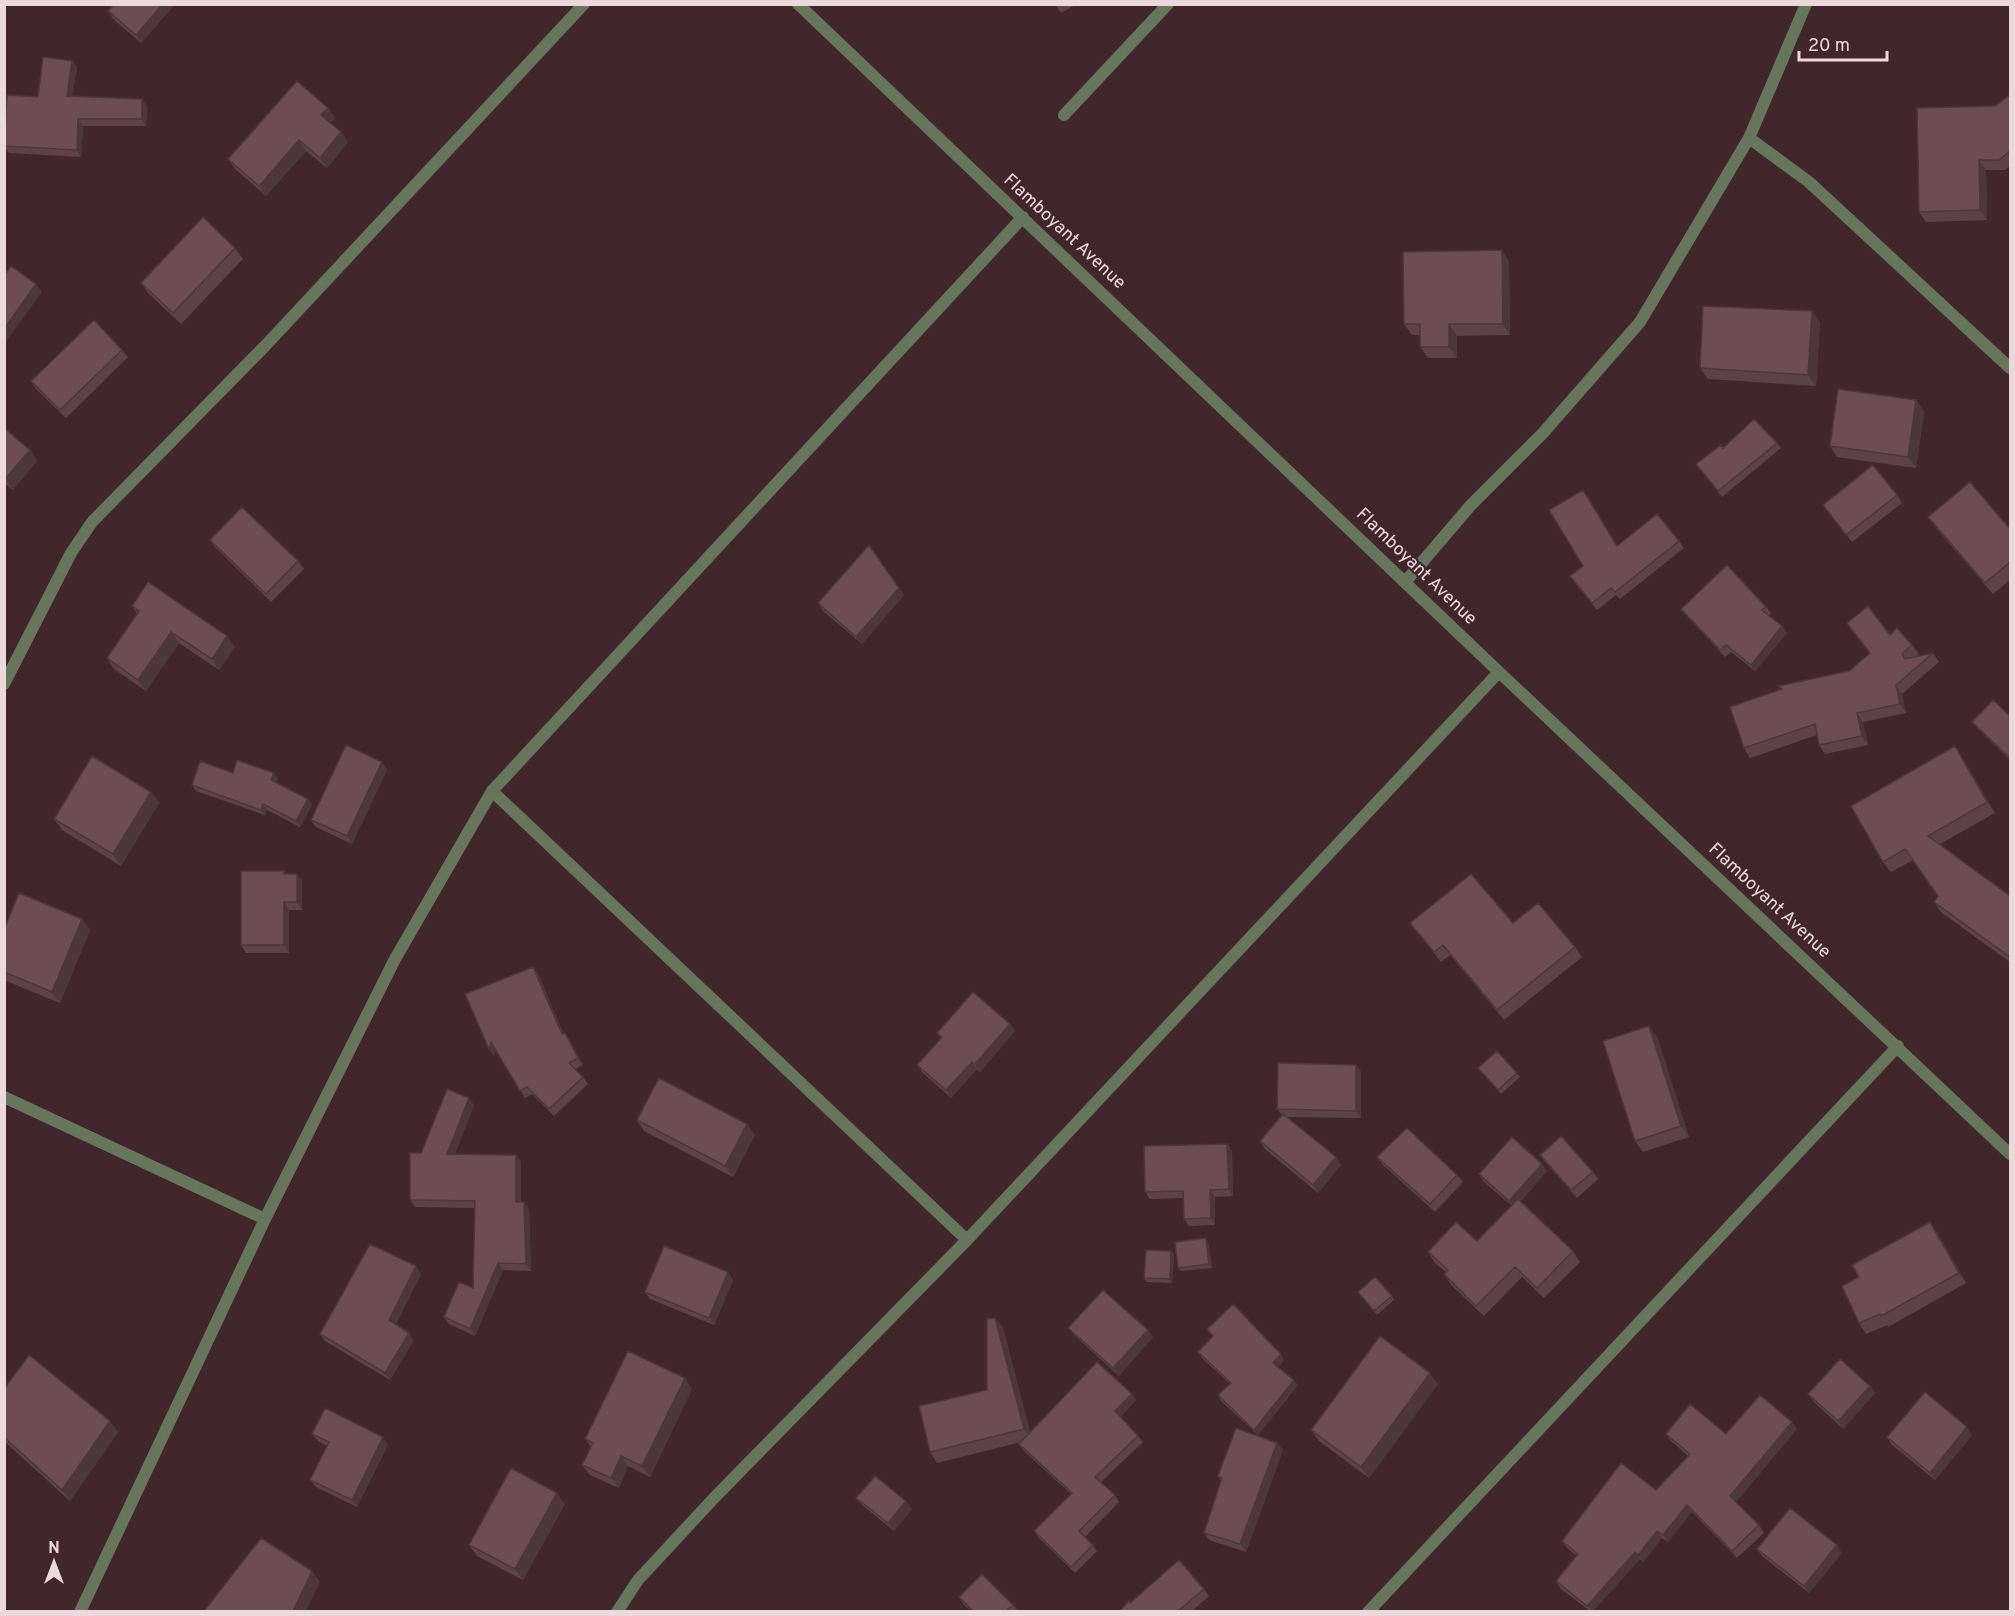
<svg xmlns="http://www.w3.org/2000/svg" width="2015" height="1616" viewBox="0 0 2015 1616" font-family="Overpass,sans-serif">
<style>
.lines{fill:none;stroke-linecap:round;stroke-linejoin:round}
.service{stroke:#66765a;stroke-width:12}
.minor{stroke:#66765a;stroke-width:12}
.wall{fill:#5d4347}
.shaded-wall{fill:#4c3739}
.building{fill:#6c4e52;stroke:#4c3739;stroke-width:1.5}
.labels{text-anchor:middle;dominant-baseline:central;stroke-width:4.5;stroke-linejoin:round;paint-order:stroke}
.street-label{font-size:18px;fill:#ebd9db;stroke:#41272b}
</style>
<rect width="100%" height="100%" fill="#41272b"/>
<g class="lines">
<path class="service" d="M1064,115L1168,4"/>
<path class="minor" d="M798,4L1499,672L2010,1154
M1749,138L1809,182L2010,368
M1406,581L1470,506L1543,433L1640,322L1749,138L1806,4
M4,684L71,553L92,522L265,346L584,4
M492,791L967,1240
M4,1097L265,1219
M80,1612L265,1219L395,959L492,791L1023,217
M617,1612L638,1580L714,1498L967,1240L1499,672
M1368,1612L1898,1046"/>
</g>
<path class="wall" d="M175,4L141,43L113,19L108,11Z
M1055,4H1077L1061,13Z
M72,61L77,67L72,97L147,106L146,126H83L81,157L9,153L4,147V137L38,97Z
M2010,95V166L2005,170H1986L1987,220L1926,222L1919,212L1995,106Z
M328,108L335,118L330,123L341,132L348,142L327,168L306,151L266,196L235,169L228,159Z
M235,248L243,259L181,324L149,294L141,283Z
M1509,261L1510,335L1457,336V358H1428L1420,347V335H1412L1404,324Z
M1820,322L1816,386L1708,379L1700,368Z
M122,350L128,357L66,418L36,389L31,381Z
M1916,400L1924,412L1916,468L1837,457L1830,446Z
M4,428L30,450L37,461L13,490L4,483Z
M1777,443L1781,448L1722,497L1696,464L1723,448Z
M1897,495L1902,503L1852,542L1823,505Z
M1588,497L1617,546L1679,541L1684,548L1620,599L1616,595L1597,610L1570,576L1583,566Z
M1928,517L2010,529V580L1993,594L1936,528Z
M210,540L298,561L304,569L271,602L215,547Z
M869,545L904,595L862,644L823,611L818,603Z
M132,606L235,647L219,670L179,643L146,691L114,669L107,658L137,613Z
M1766,607L1771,613L1769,615L1787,633L1755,671L1731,652L1725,657L1686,615L1681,609Z
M1847,623L1890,635L1912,645L1919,654L1916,656L1933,653L1939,662L1902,694L1906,713L1863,722L1868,745L1825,754L1819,745L1817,735L1750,758L1744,748L1781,689L1778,686L1849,671L1869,653Z
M2010,716V760L1978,729L1972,722Z
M1962,757L1995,813L1940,844L2010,896V962L1942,913L1934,902L1938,896L1913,860L1891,872L1883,862Z
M387,770L352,844L316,827L311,820Z
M233,773L278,778L276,782L308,799L312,805L300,827L267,810L265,815L196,791L192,785Z
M151,792L159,803L121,866L62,830L54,819Z
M284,871L286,874L302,881V910H289V953H246L241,945Z
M82,919L90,930L60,1003L4,980V930Z
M1410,923H1513L1575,947L1582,957L1504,1020L1450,955L1441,962Z
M538,974L563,1033H565L569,1040L583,1065L575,1069L583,1077L588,1084L554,1116L532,1094L525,1098L496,1050L494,1056L489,1049Z
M1010,1024L1015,1031L980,1072L977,1069L951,1098L922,1072L917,1065L941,1038L937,1033Z
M1649,1026L1657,1037L1689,1137L1643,1152L1635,1141Z
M1356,1065L1361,1072V1118L1287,1117L1336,1157L1341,1165L1318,1193L1265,1149L1260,1141L1282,1115L1277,1109Z
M1478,1068L1517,1073L1520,1077L1501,1094Z
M474,1105L455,1154L516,1155L521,1162V1202L529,1209L531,1271L503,1270L475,1336L449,1324L444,1317L473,1288L475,1208L415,1207L410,1200L421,1153Z
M637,1120L755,1135L733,1177L644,1131Z
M1227,1144L1232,1151L1233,1196L1215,1197V1225L1189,1226L1184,1219L1183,1198L1150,1199L1145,1192Z
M1540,1155L1593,1172L1598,1179L1577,1198L1545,1162Z
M1377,1157L1457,1175L1463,1182L1435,1212L1382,1164Z
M1547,1171L1521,1201L1573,1251L1580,1262L1544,1298L1522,1277L1484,1316L1451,1285L1444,1274L1446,1272L1435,1263L1428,1252L1477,1241L1512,1206L1484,1182L1479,1174Z
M1937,1232L1966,1283L1888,1327L1887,1325L1866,1334L1859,1323Z
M1208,1242L1212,1268L1181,1271L1178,1268Z
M1171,1251L1174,1254L1172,1283L1147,1282L1144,1278Z
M728,1272L733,1280L714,1325L650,1299L645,1292Z
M421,1274L396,1324L414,1340L390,1380L325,1341L320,1334Z
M1358,1292L1392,1296L1394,1300L1377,1315Z
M995,1318L1003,1328L1030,1433L1132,1394L1136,1400L1120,1417L1138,1436L1143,1442L1101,1482L1115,1495L1119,1502L1085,1537L1093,1545L1097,1551L1075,1573L1039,1538L1034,1531L1071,1494L1024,1451L1019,1444L1021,1442L937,1463L930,1452L987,1390Z
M1068,1328L1153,1337L1119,1376L1074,1335Z
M1207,1329L1284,1360L1278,1367L1298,1385L1258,1435L1221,1401L1218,1395L1230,1384L1202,1358L1198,1352L1213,1337Z
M1438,1384L1369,1478L1319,1441L1311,1430Z
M1870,1386L1875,1393L1843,1429L1814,1402L1808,1394Z
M4,1389L118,1432L70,1501L4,1441Z
M692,1389L650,1477L628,1466L619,1488L590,1475L582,1465L591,1447L585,1439Z
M1797,1429L1736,1502L1759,1525L1764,1533L1737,1558L1692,1512L1668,1542L1662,1538L1643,1562L1640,1559L1593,1611H1590L1561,1589L1556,1581L1577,1556L1567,1548L1562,1541L1656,1490L1688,1456L1671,1441L1666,1434H1726Z
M312,1434L388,1445L357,1507L316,1487L310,1480L327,1446L318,1441Z
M1972,1435L1935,1480L1892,1445L1887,1437Z
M1277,1443L1283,1450L1246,1552L1209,1540L1204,1533L1221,1481L1218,1476Z
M856,1498L912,1509L894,1531L862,1505Z
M565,1504L523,1580L477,1556L469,1545Z
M1757,1549L1842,1553L1809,1593L1762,1556Z
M1204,1589L1209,1596L1192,1611H1120L1130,1603Z
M959,1597L1013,1605L1018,1611H971L964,1605Z"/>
<path class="shaded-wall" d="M163,4H175L141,43L136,35Z
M72,61L77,67L71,103L67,96Z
M142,99L147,106L146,126L142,119Z
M328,108L335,118L328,125L321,115Z
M78,119L83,126L81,157L77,150Z
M341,132L348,142L327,168L320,158Z
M299,140L306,151L266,196L259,186Z
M1979,160L1986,170L1987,220L1980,210Z
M1502,250L1509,261L1510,335L1503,324Z
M36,284L42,292L4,344V329Z
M1812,311L1820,322L1816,386L1808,375Z
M1449,324L1457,336V358L1449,347Z
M1916,400L1924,412L1916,468L1908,457Z
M30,450L37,461L13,490L5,479Z
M899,588L904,595L862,644L856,637Z
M1782,626L1787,633L1755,671L1751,665Z
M171,632L179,643L146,691L138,680Z
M227,636L235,647L219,670L212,659Z
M1896,685L1902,694L1906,713L1900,704Z
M1857,713L1863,722L1868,745L1862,736Z
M1955,746L1962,757L1995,813L1987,802Z
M382,762L387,770L352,844L347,836Z
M274,773L278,778L275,786L271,780Z
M151,792L159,803L121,866L113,854Z
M308,799L312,805L300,827L296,821Z
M263,804L267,810L265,815L261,810Z
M297,874L302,881V910L297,902Z
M284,902L289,910V953L284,945Z
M82,919L90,930L60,1003L52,992Z
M533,967L538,974L567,1041L562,1034Z
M1010,1024L1015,1031L980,1072L975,1064Z
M1649,1026L1657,1037L1689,1137L1681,1126Z
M565,1033L569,1040L583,1065L578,1058Z
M491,1042L496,1050L494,1056L489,1049Z
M972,1062L977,1069L951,1098L946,1090Z
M1356,1065L1361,1072V1118L1356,1111Z
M469,1098L474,1105L452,1161L447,1154Z
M747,1124L755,1135L733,1177L725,1166Z
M1227,1144L1232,1151L1233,1196L1229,1189Z
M516,1155L521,1162V1209L516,1202Z
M1336,1157L1341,1165L1318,1193L1313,1185Z
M1542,1164L1547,1171L1514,1208L1509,1201Z
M1210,1190L1215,1197V1225L1211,1218Z
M524,1202L529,1209L531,1271L526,1264Z
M1930,1222L1937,1232L1966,1283L1959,1273Z
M1206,1238L1208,1242L1212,1268L1209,1264Z
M1171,1251L1174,1254L1172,1283L1170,1279Z
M498,1263L503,1270L475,1336L470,1329Z
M416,1266L421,1274L394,1328L389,1320Z
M728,1272L733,1280L714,1325L709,1318Z
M995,1318L1003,1328L1031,1440L1024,1429Z
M1148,1330L1153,1337L1119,1376L1113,1368Z
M409,1333L414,1340L390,1380L385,1373Z
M1281,1354L1284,1360L1277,1369L1273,1363Z
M1430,1373L1438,1384L1369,1478L1361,1467Z
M685,1378L692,1389L650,1477L642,1466Z
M1294,1380L1298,1385L1258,1435L1254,1430Z
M1870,1386L1875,1393L1843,1429L1838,1421Z
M1132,1394L1136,1400L1120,1418L1115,1411Z
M110,1421L118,1432L70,1501L62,1490Z
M1792,1422L1797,1429L1735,1503L1730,1496Z
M1967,1427L1972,1435L1935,1480L1930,1473Z
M383,1437L388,1445L357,1507L352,1500Z
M1277,1443L1283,1450L1246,1552L1240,1544Z
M621,1456L628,1466L619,1488L611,1478Z
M557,1493L565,1504L523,1580L515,1569Z
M906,1501L912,1509L894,1531L888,1523Z
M1687,1505L1692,1512L1668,1542L1663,1535Z
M1657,1531L1662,1538L1643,1562L1638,1555Z
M1837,1545L1842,1553L1809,1593L1804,1586Z
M1635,1552L1640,1559L1593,1611H1591L1587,1606Z
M312,1571L320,1582L306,1611H293Z"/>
<path class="building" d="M114,4H163L136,35L108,11Z
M43,57L72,61L67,96L142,99V119H78L77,150L4,146L7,95L38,97Z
M297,81L328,108L321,115L341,132L320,158L299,140L259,186L228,159Z
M2010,95V151L1999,160H1979L1980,210L1919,212L1917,108L1995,106Z
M203,217L235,248L173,313L141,283Z
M1502,250L1503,324H1449V347H1420V324H1404L1403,252Z
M11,266L36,284L4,329V275Z
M1703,306L1812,311L1808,375L1700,368Z
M94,320L122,350L60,410L31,381Z
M1838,389L1916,400L1908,457L1830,446Z
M1754,419L1777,443L1718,491L1696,464L1721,445L1723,448Z
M4,428L30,450L5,479H4Z
M1873,465L1897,495L1846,535L1823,505Z
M1970,482L2010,529V562L1985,583L1928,517Z
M1583,490L1617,546L1657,514L1679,541L1615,592L1611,588L1592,603L1570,576L1583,566L1549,510Z
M242,507L298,561L266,594L210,540Z
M869,545L899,588L856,637L818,603Z
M1727,565L1766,607L1762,610L1782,626L1751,665L1726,645L1720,650L1681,609Z
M148,582L227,636L212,659L171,632L138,680L107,658L139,611L132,606Z
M1868,606L1890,635L1897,628L1912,645L1902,654L1905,659L1933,653L1896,685L1900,704L1857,713L1862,736L1819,745L1815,724L1744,748L1730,707L1782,689L1778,686L1849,671L1870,653L1847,623Z
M1993,700L2010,716V758L1972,722Z
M346,745L382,762L347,836L311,820Z
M1955,746L1987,802L1928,836L2010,896V957L1934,902L1938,896L1905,849L1883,862L1851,806Z
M92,756L151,792L113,854L54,819Z
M237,760L274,773L271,780L308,799L296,821L263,804L261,810L192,785L200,761L233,773Z
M241,871H284V874H297V902H284V945H241Z
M1471,874L1513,923L1538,903L1575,947L1497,1010L1443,945L1434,952L1410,923Z
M19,893L82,919L52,992L4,972V930Z
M533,967L562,1034L565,1033L578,1058L569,1063L583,1077L549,1109L527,1087L520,1091L491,1042L489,1049L465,994Z
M973,992L1010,1024L975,1064L972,1062L946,1090L917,1065L942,1037L937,1033Z
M1649,1026L1681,1126L1635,1141L1603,1041Z
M1497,1051L1517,1073L1498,1090L1478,1068Z
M1278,1063L1356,1065V1111L1277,1109Z
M659,1078L747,1124L725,1166L637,1120Z
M447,1089L469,1098L447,1154L516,1155V1202H524L526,1264L498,1263L470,1329L444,1317L459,1282L473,1288L475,1201L410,1200V1153H421Z
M1283,1114L1336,1157L1313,1185L1260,1141Z
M1407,1128L1457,1175L1430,1204L1377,1157Z
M1561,1136L1593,1172L1571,1190L1540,1155Z
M1512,1137L1542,1164L1509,1201L1479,1174Z
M1227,1144L1229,1189L1210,1190L1211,1218L1184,1219L1183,1191L1145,1192L1144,1146Z
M1518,1199L1573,1251L1537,1288L1515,1267L1476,1306L1444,1274L1448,1270L1428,1252L1456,1222L1477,1241Z
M1930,1222L1959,1273L1881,1316L1880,1314L1859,1323L1842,1286L1859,1277L1852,1265Z
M1206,1238L1209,1264L1178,1268L1175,1242Z
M370,1244L416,1266L389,1320L409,1333L385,1373L320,1334Z
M664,1246L728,1272L709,1318L645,1292Z
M1146,1250L1171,1251L1170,1279L1144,1278Z
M1375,1277L1392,1296L1374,1311L1358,1292Z
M1103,1290L1148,1330L1113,1368L1068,1328Z
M1233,1304L1281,1354L1273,1363L1294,1380L1254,1430L1218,1395L1231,1383L1198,1352L1213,1336L1207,1329Z
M995,1318L1024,1429L930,1452L919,1406L987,1390V1319Z
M1380,1336L1430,1373L1361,1467L1311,1430Z
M628,1351L685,1378L642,1466L621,1456L611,1478L582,1465L593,1443L585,1439Z
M29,1355L110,1421L62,1490L4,1437V1389Z
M1840,1359L1870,1386L1838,1421L1808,1394Z
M1097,1362L1132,1394L1115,1411L1138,1436L1095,1477L1115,1495L1079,1531L1093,1545L1071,1567L1034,1531L1072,1493L1019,1444Z
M1925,1392L1967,1427L1930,1473L1887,1437Z
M1760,1395L1792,1422L1730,1496L1759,1525L1732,1551L1687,1505L1663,1535L1657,1531L1638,1555L1635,1552L1587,1606L1556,1581L1578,1554L1562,1541L1621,1463L1656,1490L1690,1454L1666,1434L1690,1404L1726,1434Z
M325,1408L383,1437L352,1500L310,1480L329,1442L312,1434Z
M1236,1428L1277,1443L1240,1544L1204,1533L1222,1478L1218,1476Z
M511,1468L557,1493L515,1569L469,1545Z
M875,1476L906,1501L888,1523L856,1498Z
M1790,1508L1837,1545L1804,1586L1757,1549Z
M261,1538L312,1571L293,1611H204Z
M1179,1560L1204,1589L1178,1611H1120L1129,1601L1130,1603Z
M982,1574L1013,1605L1006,1611H973L959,1597Z"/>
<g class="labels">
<g class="street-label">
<text transform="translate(1064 232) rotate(43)">Flamboyant Avenue</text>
<text transform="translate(1416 567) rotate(44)">Flamboyant Avenue</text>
<text transform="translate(1769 901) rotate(43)">Flamboyant Avenue</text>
</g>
</g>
<rect width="2015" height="1616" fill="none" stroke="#ebd9db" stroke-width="12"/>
<g transform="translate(54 1562)" stroke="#41272b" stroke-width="4.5" paint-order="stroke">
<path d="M0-4.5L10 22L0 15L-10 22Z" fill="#ebd9db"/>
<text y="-9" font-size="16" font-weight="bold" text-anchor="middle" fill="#ebd9db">N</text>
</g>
<path d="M1799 51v9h88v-9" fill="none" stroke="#ebd9db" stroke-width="3"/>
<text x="1808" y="51" font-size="18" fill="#ebd9db" stroke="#41272b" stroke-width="4.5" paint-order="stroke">20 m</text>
</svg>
